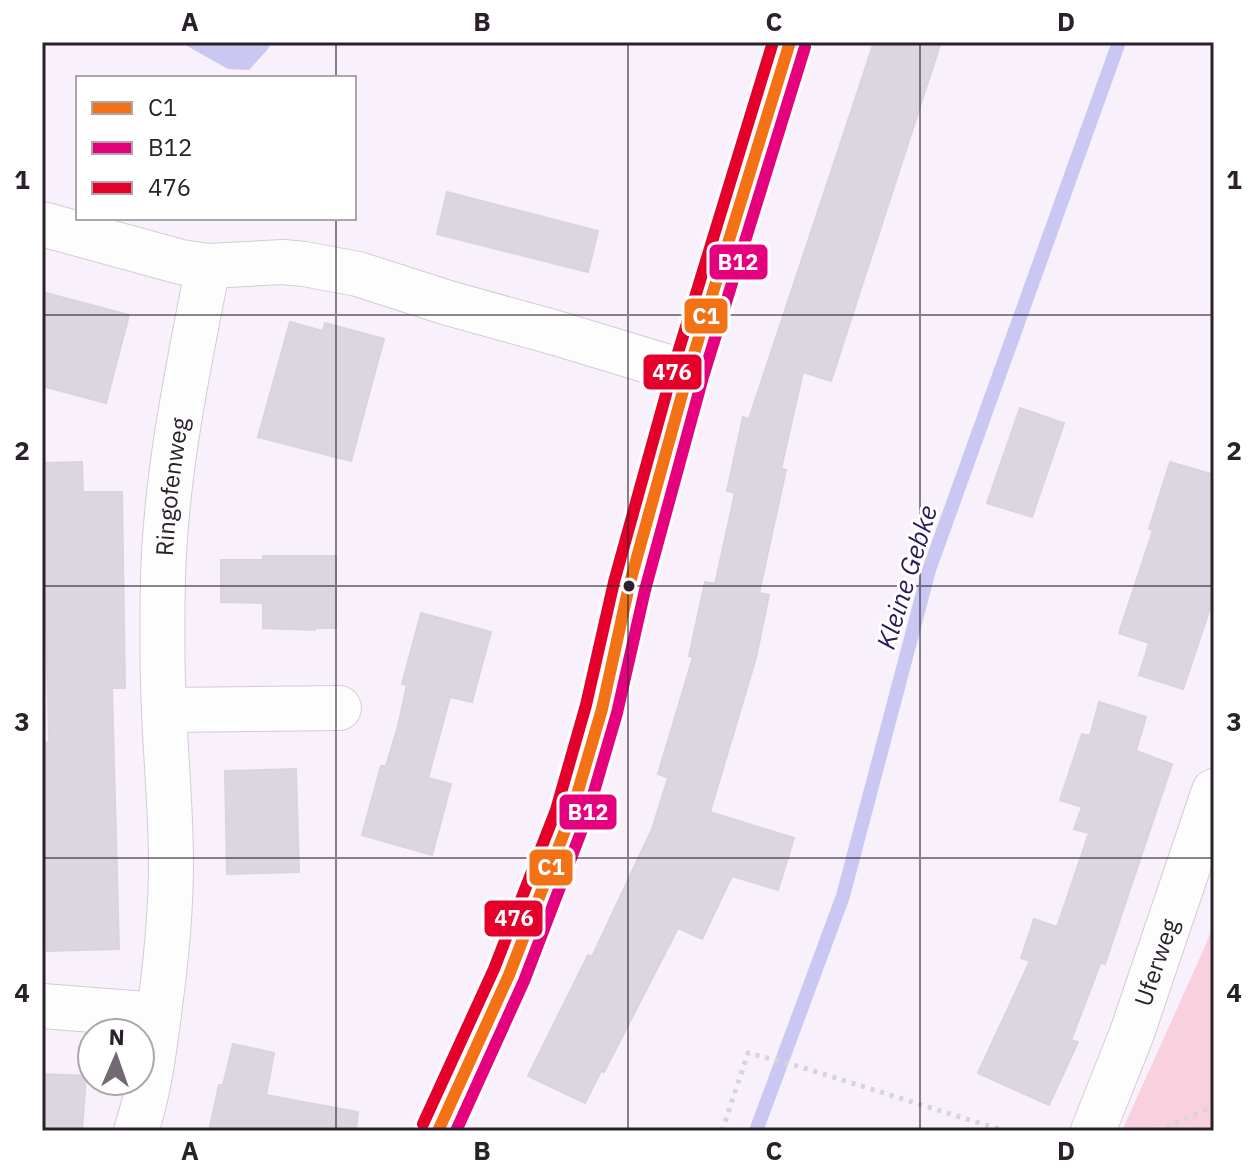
<svg xmlns="http://www.w3.org/2000/svg" width="1256" height="1173" viewBox="0 0 1256 1173" font-family="'IBM Plex Sans',sans-serif">
<style>
.green{fill:#f8d0de}
.water{fill:#cbc7f3}
.lines{fill:none;stroke-linecap:round;stroke-linejoin:round}
.stream{stroke:#cbc7f3;stroke-width:14}
.building{fill:#dcd6e1;stroke:#dad4de;stroke-width:2}
.minor-casing{stroke:#d4ccd5;stroke-width:46}
.path{stroke:#d7d5d7;stroke-width:5;stroke-dasharray:4 6;stroke-linecap:butt}
.minor{stroke:#fefdfe;stroke-width:44}
.bus-1-casing{stroke:#fff;stroke-width:18}
.bus-2-casing{stroke:#fff;stroke-width:18}
.bus-3-casing{stroke:#fff;stroke-width:18}
.bus-1{stroke:#f47216;stroke-width:12}
.bus-2{stroke:#e5007d;stroke-width:12}
.bus-3{stroke:#e4002b;stroke-width:12}
.grid{fill:none;stroke:#2a212b;stroke-width:2;stroke-opacity:0.55}
.bus-dot{fill:#2a212b;stroke:#fff;stroke-width:3}
.labels{text-anchor:middle;dominant-baseline:central;stroke-width:6;stroke-linejoin:round;paint-order:stroke}
.street-label{font-size:24px;fill:#2a212b;stroke:#fff}
.water-label{font-size:26px;font-style:italic;fill:#291a5e;stroke:#fff}
.line-badge{stroke:#fff;stroke-width:3}
.badge-label{font-size:22px;text-anchor:middle;font-weight:bold;fill:#fff}
.neatline{fill:none;stroke:#2a212b;stroke-width:3}
.grid-label{font-size:26px;text-anchor:middle;font-weight:bold;fill:#2a212b}
</style>
<rect width="100%" height="100%" fill="#f8f0fa"/>
<path class="green" d="M1214,921V1131H1122L1207,942Z"/>
<path class="water" d="M180,42H271L268,49L249,70L228,69Z"/>
<g class="lines">
<path class="stream" d="M756,1131L843,896L929,570L1119,42"/>
</g>
<path class="building" d="M874,42H941L831,381L803,372L781,469L786,470L759,593L769,595L756,658L710,812L794,838L778,890L732,876L702,939L678,928L604,1072L601,1071L585,1103L528,1076L588,955L592,957L652,829L668,778L658,774L693,657L689,656L705,582L715,584L735,493L727,491L743,417L749,419Z
M447,192L598,231L588,272L437,234Z
M42,292L129,315L106,403L42,386Z
M290,322L323,331L325,323L384,339L351,461L258,437Z
M1020,408L1064,423L1032,517L987,503Z
M82,462L83,492H122L125,688H112L119,949L47,951L42,743L49,742L42,463Z
M1170,462L1214,475V596L1183,689L1139,675L1149,643L1119,633L1153,530L1149,529Z
M263,556H336V628H315V630L263,628V603L221,602V560H263Z
M421,613L491,632L472,702L450,697L428,778L451,784L432,855L362,835L381,766H386L398,726L407,685L402,684Z
M1099,702L1146,717L1136,751L1172,764L1105,964L1101,962L1071,1040L1078,1042L1049,1105L978,1073L1030,961L1021,958L1034,919L1057,927L1089,833L1074,829L1082,807L1060,800L1082,734L1090,736Z
M296,769L299,872L227,874L225,771Z
M233,1044L274,1053L266,1095L358,1112L356,1131H209L219,1085H223Z
M42,1074L86,1076L82,1131H42Z"/>
<g class="lines">
<g class="minor-casing">
<g id="minor">
<path d="M42,224L181,262L208,266L283,262L304,264L358,274L448,303L556,333L688,373"/>
<path d="M164,710L339,708"/>
<path d="M42,1006L159,1015"/>
<path id="s1" d="M136,1131C149,1092 154,1053 159,1013C166,963 171,912 171,862C171,811 166,761 164,711C162,667 162,621 163,577C166,472 188,369 208,266"/>
<path d="M438,1131L509,975L571,815L602,709L629,586L688,373L790,42"/>
<path id="s2" d="M1093,1131L1132,1033L1214,791"/>
</g>
</g>
<path class="path" d="M722,1131L748,1053L791,1064L1005,1131
M1157,1131L1214,1106"/>
<use href="#minor" class="minor"/>
<g class="bus-1-casing">
<path id="bus-1" d="M438,1131L509,975L571,815L602,709L629,586L688,373L790,42"/>
</g>
<g class="bus-2-casing">
<path id="bus-2" d="M456,1131L524,981L586,819L617,713L645,590L703,377L805,47"/>
</g>
<g class="bus-3-casing">
<path id="bus-3" d="M423,1124L494,969L556,810L586,705L614,582L673,369L773,42"/>
</g>
<use href="#bus-1" class="bus-1"/>
<use href="#bus-2" class="bus-2"/>
<use href="#bus-3" class="bus-3"/>
</g>
<path class="grid" d="M336,42V78M628,42V1131M920,42V1131M336,218V1131M42,315H1214M42,586H1214M42,858H1214"/>
<circle class="bus-dot" cx="629" cy="586" r="7"/>
<g class="labels">
<g class="street-label">
<text stroke="none"><textPath href="#s1" startOffset="648">Ringofenweg</textPath></text>
<text stroke="none"><textPath href="#s2" startOffset="180">Uferweg</textPath></text>
</g>
<g class="water-label">
<text transform="translate(906 577) rotate(-73)">Kleine Gebke</text>
</g>
</g>
<g class="line-badge">
<rect x="708" y="243" width="61" height="38" rx="8" fill="#e5007d"/>
<rect x="683" y="297" width="46" height="38" rx="8" fill="#f47216"/>
<rect x="642" y="353" width="61" height="38" rx="8" fill="#e4002b"/>
<rect x="558" y="793" width="60" height="38" rx="8" fill="#e5007d"/>
<rect x="528" y="848" width="46" height="39" rx="8" fill="#f47216"/>
<rect x="483" y="899" width="61" height="39" rx="8" fill="#e4002b"/>
</g>
<g class="badge-label">
<text x="738" y="270">B12</text>
<text x="706" y="324">C1</text>
<text x="672" y="380">476</text>
<text x="588" y="820">B12</text>
<text x="551" y="875">C1</text>
<text x="514" y="926">476</text>
</g>
<rect width="1256" height="1173" fill="none" stroke="#ffffff" stroke-width="88"/>
<rect x="76" y="76" width="280" height="144" fill="#ffffff" stroke="#aaa6aa" stroke-width="2"/>
<rect x="92" y="102" width="40" height="12" fill="#f47216" stroke="#aaa6aa" stroke-width="2"/>
<text x="148" y="116" font-size="24" fill="#2a212b">C1</text>
<rect x="92" y="142" width="40" height="12" fill="#e5007d" stroke="#aaa6aa" stroke-width="2"/>
<text x="148" y="156" font-size="24" fill="#2a212b">B12</text>
<rect x="92" y="182" width="40" height="12" fill="#e4002b" stroke="#aaa6aa" stroke-width="2"/>
<text x="148" y="196" font-size="24" fill="#2a212b">476</text>
<g transform="translate(116 1057) rotate(2)"><circle r="38" fill="#ffffff" stroke="#aaa6aa" stroke-width="2"/>
<path d="M0-6L14 30L0 20L-14 30Z" fill="#726973"/>
<text y="-12" font-size="22" font-weight="bold" text-anchor="middle" fill="#2a212b">N</text>
</g>
<rect x="44" y="44" width="1168" height="1085" class="neatline"/>
<g class="grid-label">
<text x="190" y="31">A</text>
<text x="482" y="31">B</text>
<text x="774" y="31">C</text>
<text x="1066" y="31">D</text>
<text x="22" y="189">1</text>
<text x="1234" y="189">1</text>
<text x="22" y="460">2</text>
<text x="1234" y="460">2</text>
<text x="22" y="731">3</text>
<text x="1234" y="731">3</text>
<text x="22" y="1002">4</text>
<text x="1234" y="1002">4</text>
<text x="190" y="1160">A</text>
<text x="482" y="1160">B</text>
<text x="774" y="1160">C</text>
<text x="1066" y="1160">D</text>
</g>
</svg>
